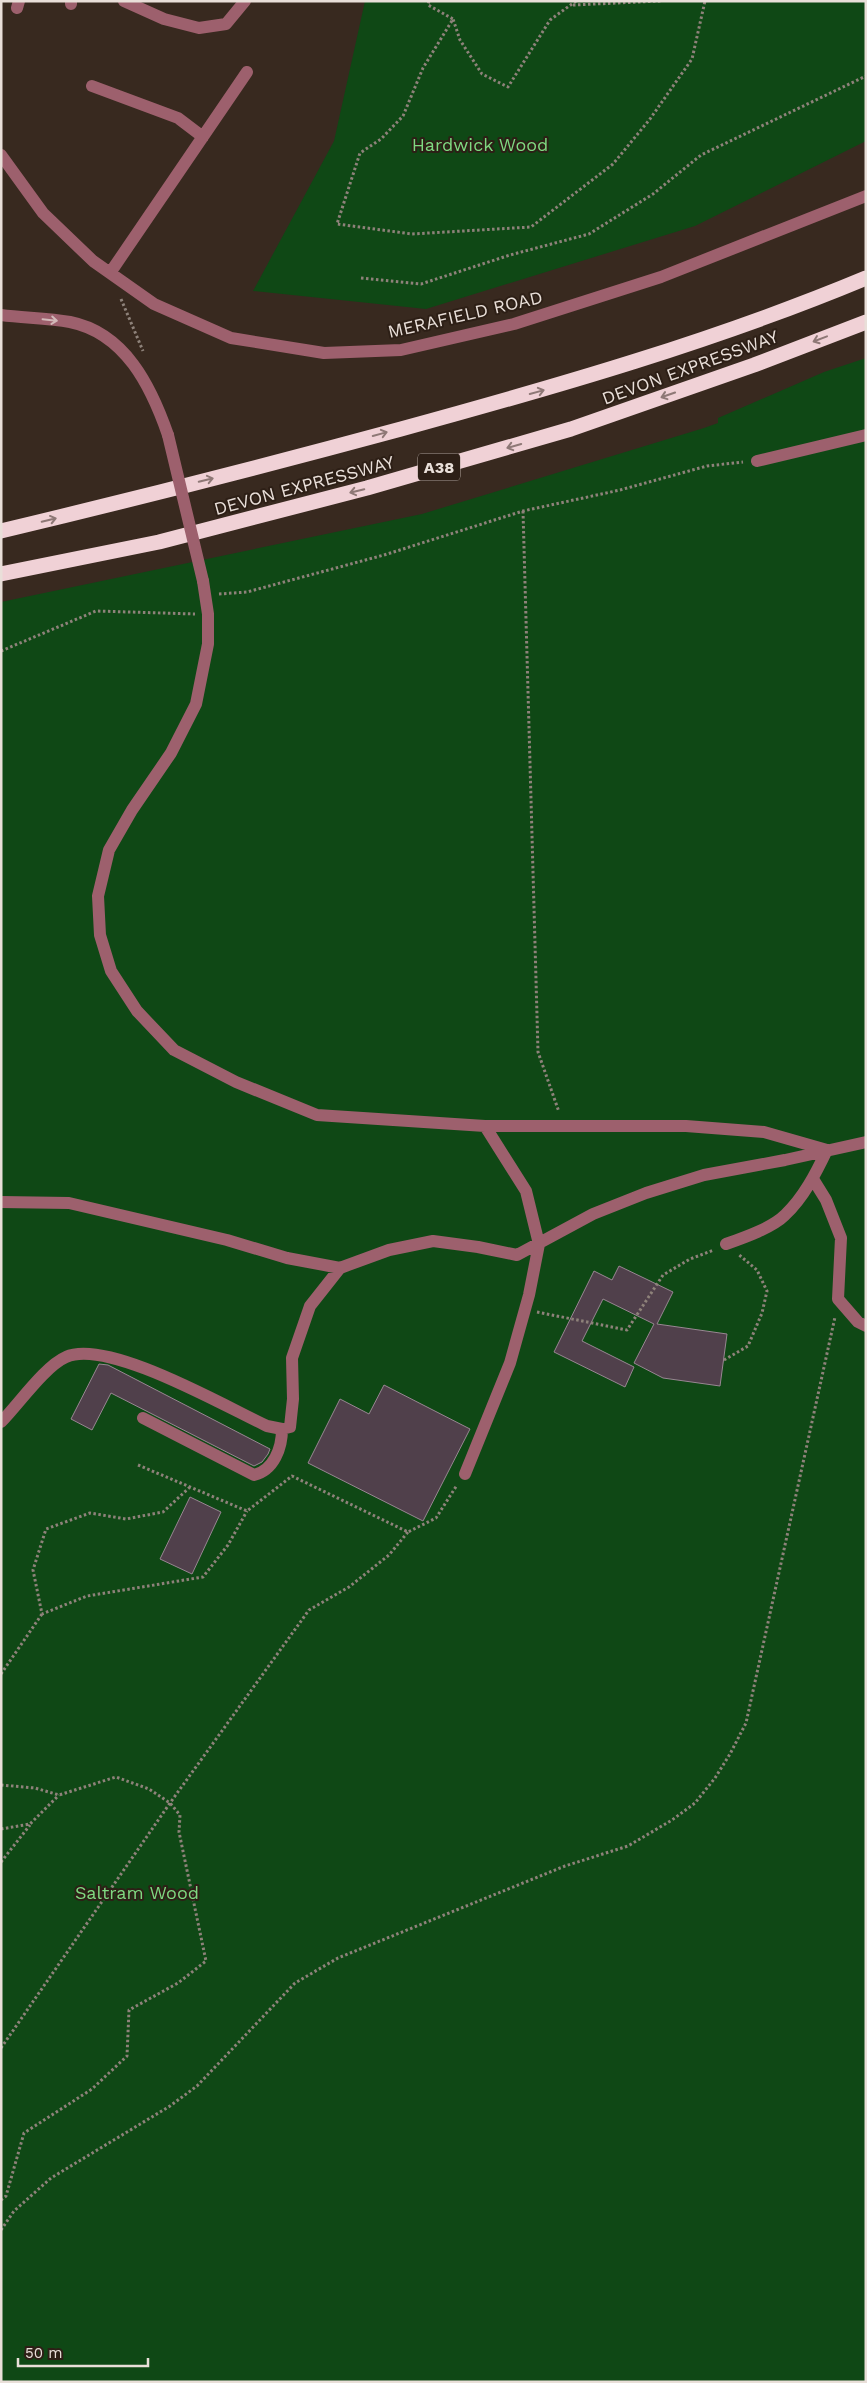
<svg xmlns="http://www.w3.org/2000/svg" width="867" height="2383" viewBox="0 0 867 2383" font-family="'Work Sans',sans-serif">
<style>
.green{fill:#0f4815}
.building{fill:#50404b;stroke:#988692}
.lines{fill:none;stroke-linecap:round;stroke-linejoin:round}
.path{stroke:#8e827a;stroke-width:3;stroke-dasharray:2.5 2.5;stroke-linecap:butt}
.minor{stroke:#9d606d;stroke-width:12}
.highway{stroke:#f0d1d6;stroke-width:15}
.minor-bridge{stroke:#9d606d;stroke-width:12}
.oneway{stroke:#d2b9b9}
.oneway2{stroke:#8e7876}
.labels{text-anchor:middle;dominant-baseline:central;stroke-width:4;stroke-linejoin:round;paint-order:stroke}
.shield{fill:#2d1f16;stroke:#b1a59e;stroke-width:1}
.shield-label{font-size:16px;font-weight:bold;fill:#e9dfd9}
.park-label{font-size:18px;fill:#7fd981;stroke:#2d1f16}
.street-label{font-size:18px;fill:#e9dfd9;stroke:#2d1f16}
</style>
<rect width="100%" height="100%" fill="#38291f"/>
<path class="green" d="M365,1H866V141L695,226L426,309L253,291L334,141Z
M866,358V2382H1V602L422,514L704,428L718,423V418L824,372Z"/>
<path class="building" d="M619,1266L673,1292L657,1324L727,1334L720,1386L663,1378L634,1363L654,1324L603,1299L582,1341L634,1367L625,1387L554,1352L594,1271L612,1280Z
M99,1364L108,1365L270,1449L268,1454L262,1462L254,1466L111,1393L92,1430L71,1419Z
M384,1385L470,1429L423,1521L308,1463L340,1399L369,1414Z
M190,1497L221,1512L192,1574L160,1559Z"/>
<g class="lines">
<path class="path" d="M429,1L428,5L453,19
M576,1L550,20L508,87L482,74L460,40L453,19L423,68L403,116L381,139L360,153L337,224L412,234L531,227L613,164L650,119L692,59L705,1
M573,5L661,1
M361,278L421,284L510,255L589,234L653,194L701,155L866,76
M121,299L143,351
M523,511L538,1052L559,1112
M219,594L247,592L384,555L523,511L620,490L707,466L743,462
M1,651L96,611L195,614
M537,1312L627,1330L663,1275L690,1259L714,1250
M724,1360L748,1346L762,1313L767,1291L757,1270L738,1254
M138,1465L247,1511L292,1476L408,1532L436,1518L457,1485
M190,1487L163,1512L126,1519L90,1513L46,1529L33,1570L42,1614L87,1596L203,1577L228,1545L247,1511
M1,1674L42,1614
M1,1785L35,1788L59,1795L116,1777L149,1789L170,1803L180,1815L179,1832L206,1961L178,1983L129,2010L127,2056L92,2089L24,2133L6,2196L1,2200
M1,1829L30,1824L59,1795
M1,1862L30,1825
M1,2048L170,1803L309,1610L349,1587L389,1555L408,1532
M1,2230L14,2211L51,2178L170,2106L197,2086L295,1983L338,1958L565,1866L628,1846L672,1820L695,1803L715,1778L730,1754L746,1723L835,1317"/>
<path class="minor" d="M71,1V4
M124,1L164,19L199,28L226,24L245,1
M17,8L19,1
M92,86L178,118L203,137
M1,155L43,213L93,261L154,304L231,338L324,353L401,350L514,324L661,277L866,196
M110,273L247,72
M1,315C24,318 47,318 70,322C125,333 151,386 168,435
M757,461L866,435
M203,581L208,614V644L196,704L171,753L132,810L109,850L98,896L100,935L111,971L137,1011L174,1050L236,1082L317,1115L485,1126H686L764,1132L827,1150
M813,1179L826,1200L841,1238L838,1299L858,1322L866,1326
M1,1202L69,1203L227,1240L287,1258L340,1268L389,1250L433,1241L478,1247L517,1255L593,1214L646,1193L704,1175L785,1160L866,1142
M726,1244C743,1238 772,1228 785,1215C804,1197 816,1173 827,1150
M143,1418L254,1475C274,1470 282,1448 282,1429
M1,1422C18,1405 45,1366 66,1357C107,1338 226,1407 267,1426L282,1429L290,1427L293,1399L292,1358L310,1306L340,1268
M465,1474L510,1363L529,1295L539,1244L526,1191L485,1126"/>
<path class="highway" d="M1,531C135,499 268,465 401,429C558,386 715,341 866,278
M1,574L159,542L367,488L571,429L754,365L866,322"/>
<path class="minor-bridge" d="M168,435L203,581"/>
</g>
<defs><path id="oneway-shaft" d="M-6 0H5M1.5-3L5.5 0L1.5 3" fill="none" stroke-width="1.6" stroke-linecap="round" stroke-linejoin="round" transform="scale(1.25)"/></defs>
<use class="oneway" href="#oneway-shaft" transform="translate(50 320) rotate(6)"/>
<g class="oneway2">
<use href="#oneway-shaft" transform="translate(820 339) rotate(159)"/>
<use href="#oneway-shaft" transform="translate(537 392) rotate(-15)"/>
<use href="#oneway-shaft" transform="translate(668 395) rotate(161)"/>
<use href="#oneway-shaft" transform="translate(380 434) rotate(-15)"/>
<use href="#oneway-shaft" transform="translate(514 446) rotate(164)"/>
<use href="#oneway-shaft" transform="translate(206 480) rotate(-14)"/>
<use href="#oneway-shaft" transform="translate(357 491) rotate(166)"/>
<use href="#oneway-shaft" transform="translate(49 520) rotate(-13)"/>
</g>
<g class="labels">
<rect class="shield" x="418" y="453.5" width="42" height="27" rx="4"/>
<g class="shield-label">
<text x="439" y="467">A38</text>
</g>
<g class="park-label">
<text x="480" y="144">Hardwick Wood</text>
<text x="137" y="1892">Saltram Wood</text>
</g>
<g class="street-label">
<text transform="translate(465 314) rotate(-13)">MERAFIELD ROAD</text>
<text transform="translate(690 367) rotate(-20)">DEVON EXPRESSWAY</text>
<text transform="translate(304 485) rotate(-15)">DEVON EXPRESSWAY</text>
</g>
</g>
<rect width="867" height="2383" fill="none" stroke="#e9dfd9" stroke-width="5"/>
<path d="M18 2358v8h130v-8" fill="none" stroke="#e9dfd9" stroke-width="2.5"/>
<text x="25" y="2358" font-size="15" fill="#e9dfd9" stroke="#2d1f16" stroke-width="4" paint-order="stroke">50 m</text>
</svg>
